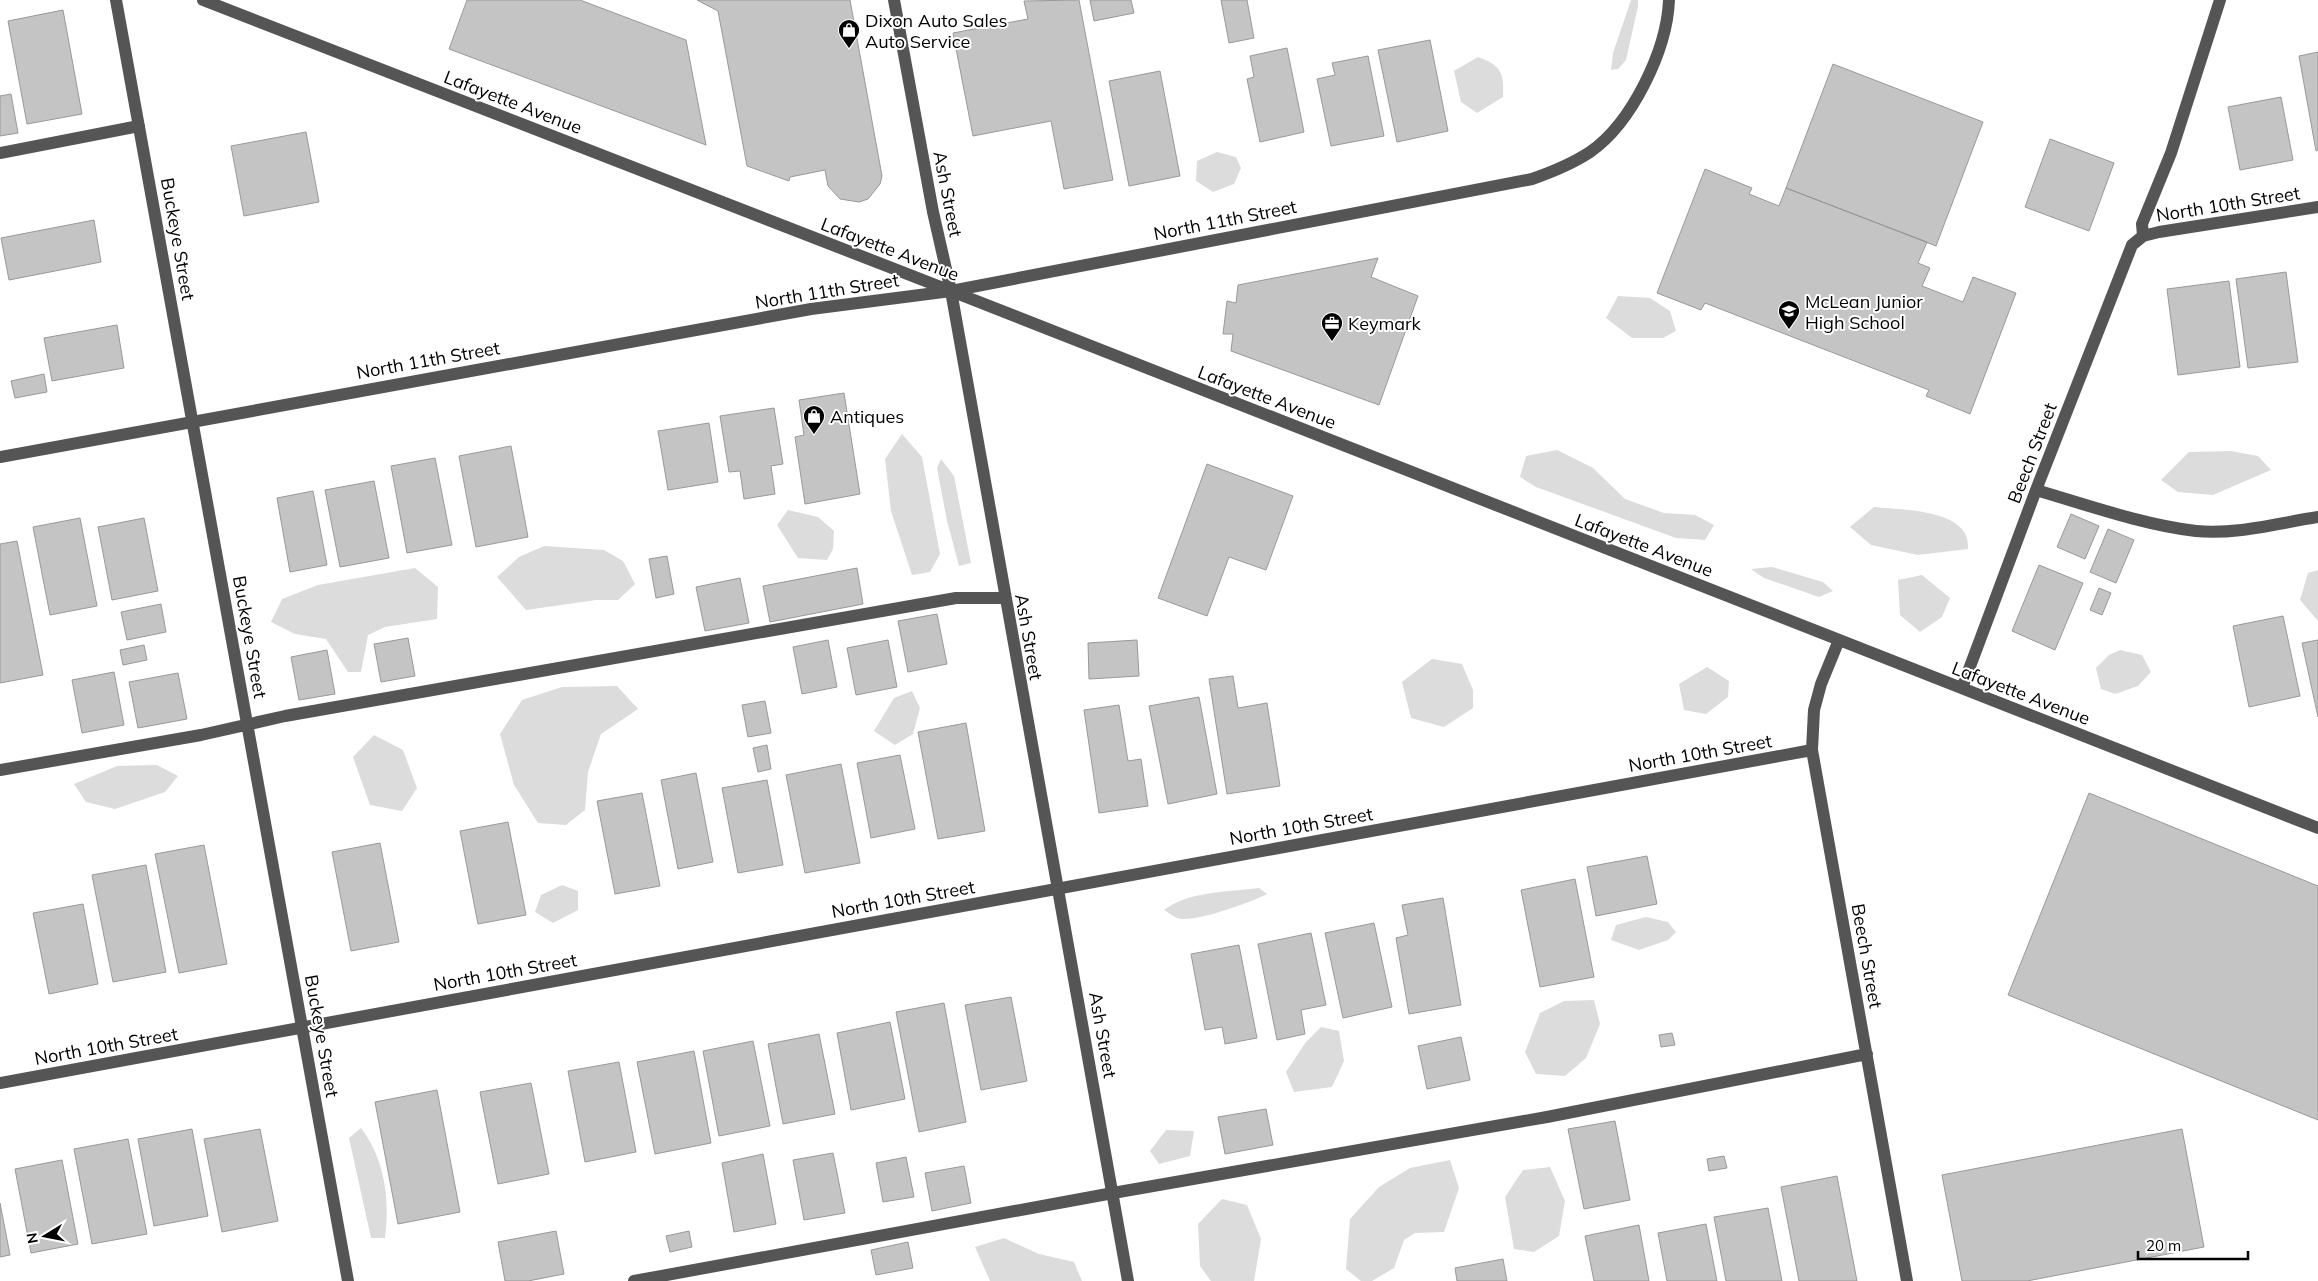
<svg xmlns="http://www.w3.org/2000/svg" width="2318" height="1281" viewBox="0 0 2318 1281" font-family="Mulish,sans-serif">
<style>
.green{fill:#dcdcdc}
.building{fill:#c4c4c4;stroke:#999}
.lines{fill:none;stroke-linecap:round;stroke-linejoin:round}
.minor{stroke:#555;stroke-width:12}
.labels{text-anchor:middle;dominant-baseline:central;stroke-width:4;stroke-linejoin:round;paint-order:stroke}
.poi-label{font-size:18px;fill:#000;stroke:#fff;text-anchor:start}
.street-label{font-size:18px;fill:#000;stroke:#fff}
</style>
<rect width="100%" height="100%" fill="#fff"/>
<path class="green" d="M1631,0H1638V6L1626,60L1618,69L1611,70L1613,53Z
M1478,57C1502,66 1504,73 1503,97L1477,113L1461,102L1454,71Z
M1217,152L1236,157L1241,168L1234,184L1213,192L1196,181L1197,161Z
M1618,296L1650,298L1670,311L1676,331L1663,338H1632L1606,318Z
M902,434L922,457L940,554L930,572L912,575L891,511L885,459Z
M1557,450L1593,468L1625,499L1664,513L1695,515L1714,525L1705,540L1676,538L1536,487L1520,477L1526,456Z
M2231,451L2258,456L2271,470L2213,495L2178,492L2161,480L2189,452Z
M941,459L954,476L971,563L959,566L947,521L937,468Z
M1874,507C1902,510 1972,509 1968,549L1918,555L1871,545L1850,527Z
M788,510L818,517L834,531L833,549L827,560L798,558L777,525Z
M544,546L604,550L623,561L635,584L618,600H596L526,610L497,577L519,557Z
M1772,567L1823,582L1833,591L1819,597L1764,578L1751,569Z
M415,568L438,587L437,619L385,627L368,635L361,672H348L326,639L295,634L271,622L282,599L318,585Z
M2318,570V621L2300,600L2308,573Z
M1922,575L1950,598L1942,617L1920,632L1900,615L1898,580Z
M2120,650L2142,655L2151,672L2138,686L2115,694L2101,689L2096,668L2109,655Z
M1432,659L1462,664L1473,690V708L1444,727L1411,718L1402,682Z
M1707,667L1729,681L1728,697L1706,714L1684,710L1679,684Z
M617,686L638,709L601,734L588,772L585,810L566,825L538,823L514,785L500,734L522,700L562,687Z
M912,691L920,708L913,734L895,745L874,731L894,698Z
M374,735L403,750L417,788L402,811L370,805L353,757Z
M157,765L178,776L165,792L115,809L86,802L74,784L117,766Z
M562,885L578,891V910L553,923L535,912L541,895Z
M1259,888L1267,894C1251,902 1193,924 1177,918C1172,916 1168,912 1164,910C1189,891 1228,892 1259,888Z
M1646,917L1668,922L1676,932L1668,940L1639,950L1611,940L1616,925Z
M1594,1000L1600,1024L1586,1058L1565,1076L1536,1074L1525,1052L1540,1013L1564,1001Z
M1321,1027L1339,1031L1344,1061L1332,1087L1294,1092L1286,1072L1306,1042Z
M361,1128C385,1160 390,1199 385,1238H371L349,1138Z
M1166,1130L1194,1131L1190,1156L1159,1164L1150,1151Z
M1450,1160L1459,1188L1444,1232L1415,1233L1404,1240L1394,1268L1372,1281H1361L1346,1269L1350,1219L1379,1187L1410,1168Z
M1550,1167L1565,1201L1559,1236L1534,1252L1514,1249L1505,1197L1523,1170Z
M1222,1199L1247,1205L1261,1239L1254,1281H1211L1200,1266L1198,1224Z
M1004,1238L1039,1254L1074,1262L1082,1281H990L975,1247Z"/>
<path class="building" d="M467,0H580L686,40L706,145L449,49Z
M697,0H850L882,176L880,184L868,199L859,202L840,199L828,186L825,170L790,177L789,181L747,166L718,11Z
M1079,0L1113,180L1064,189L1051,121L973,136L953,33L1028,19L1024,1Z
M1090,0H1131L1134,13L1094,21Z
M1221,0H1247L1254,38L1229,43Z
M63,10L82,114L27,124L8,21Z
M1430,40L1448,131L1397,142L1378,50Z
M1287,48L1304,132L1260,142L1247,79L1254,77L1250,56Z
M2318,52V150L2316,151L2299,56Z
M1368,56L1384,136L1331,146L1317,79L1335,75L1332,63Z
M1833,64L1983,122L1936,246L1786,188Z
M1160,71L1180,176L1129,186L1109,81Z
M11,94L18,133L0,136V96Z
M2281,97L2293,160L2240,170L2228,107Z
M306,132L319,202L244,216L231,146Z
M2050,139L2114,163L2089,231L2025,207Z
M1705,169L1752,188L1749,194L1779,206L1786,188L1927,242L1918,263L1930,268L1922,286L1963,302L1973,277L2016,293L1970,414L1926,396L1929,390L1705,303L1701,310L1657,293Z
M94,220L101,262L9,280L1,238Z
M1378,258L1371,277L1418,296L1379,405L1231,351L1233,334H1223L1227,301L1236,303L1238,285Z
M2286,272L2298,362L2248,368L2236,279Z
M2229,281L2240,367L2178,375L2167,289Z
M117,325L124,368L52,381L44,338Z
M44,374L47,392L15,398L11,381Z
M844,393L860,494L805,504L795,437L804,435L799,400Z
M774,408L783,464L771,466L775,494L744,499L740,471L729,472L720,416Z
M709,423L718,482L668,490L658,431Z
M511,446L528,537L476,547L459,456Z
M435,458L452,545L407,553L391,466Z
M1207,464L1293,496L1266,570L1229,557L1207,616L1158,598Z
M374,481L389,558L340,567L325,490Z
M313,491L327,565L290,572L277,498Z
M2071,514L2099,526L2085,559L2057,547Z
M80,518L97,606L50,615L33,527Z
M144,518L158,591L112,600L98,527Z
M2108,529L2134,540L2116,583L2090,572Z
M17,541L43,675L0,683V544Z
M667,556L674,594L656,598L649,559Z
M2039,565L2083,583L2055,650L2012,631Z
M857,568L863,604L770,622L763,586Z
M740,578L749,623L705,631L696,587Z
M2099,588L2111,593L2102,615L2090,610Z
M161,604L166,632L127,640L121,612Z
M937,614L947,664L908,672L898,621Z
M2283,616L2300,696L2249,707L2233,626Z
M408,638L415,676L381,682L374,644Z
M828,640L837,687L802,694L793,647Z
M888,640L897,687L856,695L847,648Z
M1137,640L1139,676L1089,679L1088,643Z
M2318,640V717L2302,643Z
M144,645L147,660L123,665L120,650Z
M327,650L335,694L299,700L291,657Z
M114,672L124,725L82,733L72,680Z
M178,673L187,719L138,728L129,682Z
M1233,676L1238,708L1267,703L1280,786L1227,794L1209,679Z
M1199,697L1217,794L1168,804L1149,706Z
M765,701L771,733L748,737L742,705Z
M1119,705L1128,761L1141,759L1148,806L1099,813L1084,710Z
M966,723L985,831L938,839L918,732Z
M767,745L771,769L758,772L753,748Z
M900,755L915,829L871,838L857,763Z
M841,764L860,863L805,873L786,775Z
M696,773L713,862L678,869L661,780Z
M767,780L783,865L738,873L722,788Z
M642,793L660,886L615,894L597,801Z
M2089,793L2318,886V1120L2008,995Z
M508,822L526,915L478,924L460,831Z
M380,843L399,942L351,951L332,852Z
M204,845L227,964L179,973L155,854Z
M1647,856L1657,904L1596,916L1587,867Z
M146,865L166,972L113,982L92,875Z
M1575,879L1594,977L1540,987L1521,890Z
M1443,898L1461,1005L1409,1014L1396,938L1408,935L1402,905Z
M83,904L98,984L49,994L33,913Z
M1374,923L1392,1007L1343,1018L1325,933Z
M1311,933L1326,1005L1301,1010L1305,1034L1277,1040L1258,944Z
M1239,945L1257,1038L1225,1044L1222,1027L1205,1030L1191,954Z
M1011,997L1027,1081L981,1090L965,1005Z
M944,1003L966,1122L919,1132L896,1012Z
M890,1022L905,1099L851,1110L837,1033Z
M1672,1033L1675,1045L1661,1047L1659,1035Z
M819,1034L835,1114L783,1124L768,1044Z
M1461,1037L1470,1080L1427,1089L1418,1046Z
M753,1041L770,1126L719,1136L703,1051Z
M694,1051L711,1143L655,1154L637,1062Z
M619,1062L636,1152L585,1162L568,1071Z
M531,1083L549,1174L498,1184L480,1092Z
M437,1090L460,1212L398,1224L375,1102Z
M1266,1109L1273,1145L1225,1154L1218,1117Z
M1615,1121L1630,1200L1584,1209L1568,1129Z
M192,1129L208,1216L154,1226L138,1139Z
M260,1129L278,1221L222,1232L204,1139Z
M2182,1129L2204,1247L2027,1281H1962L1942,1175Z
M128,1139L147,1234L92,1244L74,1149Z
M833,1153L845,1213L804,1220L793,1160Z
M763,1154L776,1224L734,1232L722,1163Z
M1724,1156L1727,1168L1709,1171L1707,1159Z
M906,1157L914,1197L883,1202L876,1163Z
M62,1160L78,1244L31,1253L15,1169Z
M964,1166L971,1203L932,1211L925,1173Z
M1837,1176L1857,1281H1799L1781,1187Z
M0,1203L10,1255L0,1257Z
M1768,1208L1782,1281H1726L1714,1217Z
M1706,1224L1717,1281H1667L1658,1233Z
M1639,1225L1649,1281H1594L1585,1236Z
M556,1231L564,1274L528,1281H505L498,1242Z
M689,1231L692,1247L670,1252L666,1236Z
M908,1242L913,1268L876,1275L871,1250Z
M1503,1259L1507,1281H1457L1455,1268Z"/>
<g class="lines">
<path class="minor" d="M116,0L348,1281
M203,0L951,291L2318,828
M894,0L933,212L951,291L1128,1281
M0,153L139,126
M2143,236L2142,224L2171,153L2220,0
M0,457L811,309L951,291L1532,179C1552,172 1572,164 1590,152C1632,123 1667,50 1669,0
M2036,490C2087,505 2144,525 2196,531C2236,535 2279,523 2318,517
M1839,640L1821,684L1814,710L1812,750L1907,1281
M1962,688L2036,490L2132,245L2143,236L2159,232L2318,207
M0,770L201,735L285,716L956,598H1004
M0,1083L1812,750
M634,1281L1113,1193L1547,1117L1867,1054"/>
</g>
<defs>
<g id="shop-pin" transform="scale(1.125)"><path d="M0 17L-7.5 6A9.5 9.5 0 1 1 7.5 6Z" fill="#000" stroke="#fff"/><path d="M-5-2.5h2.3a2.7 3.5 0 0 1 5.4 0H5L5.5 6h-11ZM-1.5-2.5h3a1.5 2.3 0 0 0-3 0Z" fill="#fff"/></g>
<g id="school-pin" transform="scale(1.125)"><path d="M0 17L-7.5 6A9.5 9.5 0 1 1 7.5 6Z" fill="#000" stroke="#fff"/><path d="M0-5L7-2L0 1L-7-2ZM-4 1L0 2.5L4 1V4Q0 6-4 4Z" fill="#fff"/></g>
<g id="office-pin" transform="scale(1.125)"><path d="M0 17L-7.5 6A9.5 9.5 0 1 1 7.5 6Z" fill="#000" stroke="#fff"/><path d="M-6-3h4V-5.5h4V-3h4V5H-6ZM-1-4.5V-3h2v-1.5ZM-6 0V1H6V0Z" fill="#fff"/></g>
</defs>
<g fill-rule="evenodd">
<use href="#shop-pin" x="849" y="30"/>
<use href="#school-pin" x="1789" y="311"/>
<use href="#office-pin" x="1332" y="323"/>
<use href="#shop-pin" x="814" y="416"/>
</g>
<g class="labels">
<g class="poi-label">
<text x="865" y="20">Dixon Auto Sales<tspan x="865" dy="21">Auto Service</tspan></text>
<text x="1805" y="301">McLean Junior<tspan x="1805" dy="21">High School</tspan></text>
<text x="1348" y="323">Keymark</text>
<text x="830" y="416">Antiques</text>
</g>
<g class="street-label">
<text transform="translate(513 102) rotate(21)">Lafayette Avenue</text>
<text transform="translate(948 194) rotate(79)">Ash Street</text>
<text transform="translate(2228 204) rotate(-9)">North 10th Street</text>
<text transform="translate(1225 220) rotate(-11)">North 11th Street</text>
<text transform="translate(178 239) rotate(80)">Buckeye Street</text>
<text transform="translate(890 249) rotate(21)">Lafayette Avenue</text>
<text transform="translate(827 291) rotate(-9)">North 11th Street</text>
<text transform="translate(428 360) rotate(-10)">North 11th Street</text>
<text transform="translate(1267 397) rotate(21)">Lafayette Avenue</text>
<text transform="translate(2032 453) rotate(-69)">Beech Street</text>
<text transform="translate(1644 545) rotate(21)">Lafayette Avenue</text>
<text transform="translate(250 637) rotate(80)">Buckeye Street</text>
<text transform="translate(1029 637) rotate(80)">Ash Street</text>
<text transform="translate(2021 693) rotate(21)">Lafayette Avenue</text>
<text transform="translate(1700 753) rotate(-10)">North 10th Street</text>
<text transform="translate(1301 826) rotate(-10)">North 10th Street</text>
<text transform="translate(903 899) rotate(-10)">North 10th Street</text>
<text transform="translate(1867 956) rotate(80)">Beech Street</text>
<text transform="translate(505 972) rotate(-10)">North 10th Street</text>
<text transform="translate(1103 1035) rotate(80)">Ash Street</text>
<text transform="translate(322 1036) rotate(80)">Buckeye Street</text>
<text transform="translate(106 1046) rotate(-10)">North 10th Street</text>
</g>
</g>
<g transform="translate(45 1236) rotate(260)" stroke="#ffffff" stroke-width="4" paint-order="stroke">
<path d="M0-4L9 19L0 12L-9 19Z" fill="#000000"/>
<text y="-8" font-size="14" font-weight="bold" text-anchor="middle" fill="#000000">N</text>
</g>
<path d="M2138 1251v8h110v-8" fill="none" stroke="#000000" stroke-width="2.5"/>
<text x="2146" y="1251" font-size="15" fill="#000000" stroke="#ffffff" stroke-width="4" paint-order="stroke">20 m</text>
</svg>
